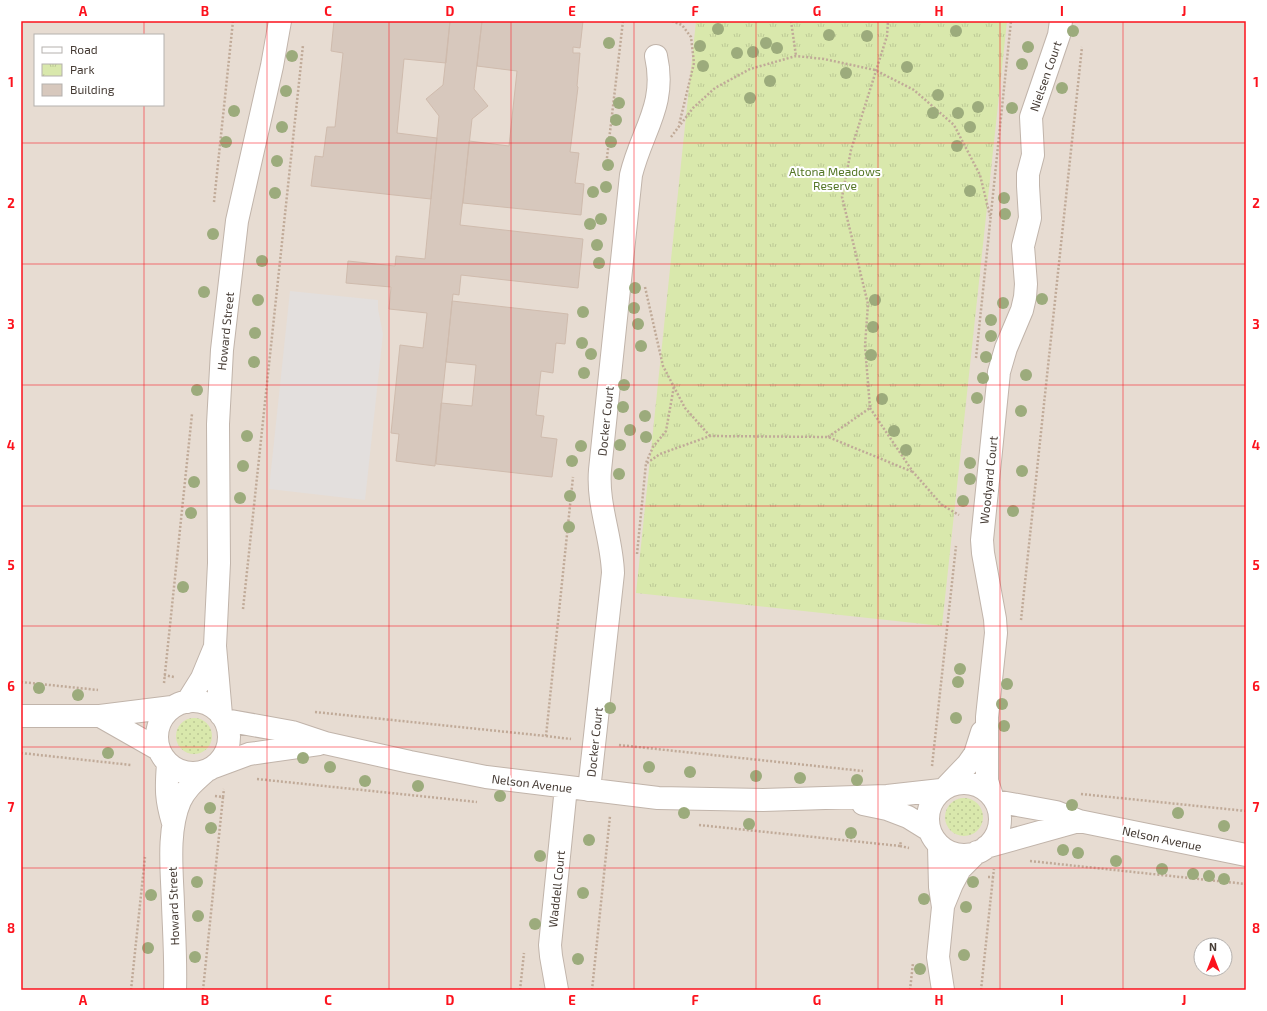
<svg xmlns="http://www.w3.org/2000/svg" width="1267" height="1011" viewBox="0 0 1267 1011" font-family="'Exo 2',sans-serif">
<style>
.residential{fill:#e7dcd2;fill-rule:evenodd}
.park{fill:url(#park-tufts)}
.garden{fill:url(#garden-dots)}
.parking{fill:#e3dfdd}
.building{fill:#d7c8bd;stroke:#cfbbad}
.lines{fill:none;stroke-linecap:round;stroke-linejoin:round}
.minor-casing{stroke:#c1b4aa;stroke-width:24}
.path{stroke:#c0aa98;stroke-width:2.5;stroke-dasharray:2 2;stroke-linecap:butt}
.minor{stroke:#fff;stroke-width:22}
.tree{fill:#9cab7c}
.grid{fill:none;stroke:#fc121d;stroke-width:1;stroke-opacity:0.55}
.labels{text-anchor:middle;dominant-baseline:central;stroke-width:4;stroke-linejoin:round;paint-order:stroke}
.street-label{font-size:12px;fill:#453b34;stroke:#fff}
.park-label{font-size:12px;fill:#557727;stroke:#fff}
.neatline{fill:none;stroke:#fc121d;stroke-width:1.5}
.grid-label{font-size:13px;text-anchor:middle;font-weight:bold;fill:#fc121d}
</style>
<defs>
<pattern id="park-tufts" width="24" height="20" patternUnits="userSpaceOnUse"><rect width="24" height="20" fill="#d9e8ac"/><path d="M3 7l-1-3M5 7V3M7 7l1-3M15 17l-1-3M17 17v-4M19 17l1-3" fill="none" stroke="#bcc895"/></pattern>
<pattern id="garden-dots" width="8" height="8" patternUnits="userSpaceOnUse"><rect width="8" height="8" fill="#d9e8ac"/><path d="M2 2h.1M6 6h.1" fill="none" stroke="#bcc895" stroke-width="1.8" stroke-linecap="round"/></pattern>
</defs>
<rect width="100%" height="100%" fill="#f2ebe4"/>
<path class="residential" d="M21,21H1246V990H21ZM35,35H163V105H35ZM1201,945H1225V969H1201Z"/>
<path class="park" d="M696,21H1007L942,626L636,593Z"/>
<path class="garden" d="M176 736a18 18 0 1 1 36 0a18 18 0 1 1-36 0Z
M945 817a19 19 0 1 1 38 0a19 19 0 1 1-38 0Z"/>
<path class="parking" d="M290,291L378,300V309L383,334L365,500L269,489Z"/>
<path class="building" d="M334,21H450L446,63L404,59L397,133L437,138L431,199L311,186L315,156L323,157L327,127H335L343,53L331,51Z
M450,21H482L474,89L488,106L472,119L460,225L583,239L578,288L461,275L459,295L453,294L435,466L396,461L399,434L391,433L400,345L423,348L427,313L389,309L391,287L346,283L348,261L395,266L396,256L425,259L439,116L426,99L443,85Z
M482,21H583L580,48L573,47V53H580L577,86L578,87L570,152L579,153L575,183L584,184L581,215L463,203L469,141L509,146L517,71L477,66Z
M452,301L568,314L565,344L556,343L553,373L541,371L536,415L544,416L541,437L557,439L552,477L436,464L441,403L472,406L476,365L446,362Z"/>
<g class="lines">
<g class="minor-casing">
<path id="minor" d="M157 737a36 36 0 1 1 72 0a36 36 0 1 1-72 0Z
M187,702L202,678L214,649
M221,715L215,646L219,563L218,424L222,350L237,221L272,66L280,21
M21,716H100L172,707
M100,716L158,749
M225,720L292,732L325,743L410,762L486,777L658,798L763,800L887,796L941,790
M168,764C166,789 166,799 173,823
M214,767L249,754L319,744
M928 819a36 36 0 1 1 72 0a36 36 0 1 1-72 0Z
M946,787L968,764L975,754L982,732
M589,790L613,573C612,538 597,505 600,470L631,175C642,130 667,105 656,56
M992,796L987,781V717L996,633L995,619L983,553L982,540L999,372L1006,348L1022,310L1025,297L1026,284L1023,246L1030,218L1028,186V174L1033,155L1031,117L1059,35L1061,21
M995,801L1056,812L1079,821L1246,855
M863,804L887,809L908,817L929,830
M939,846L940,887L943,907L938,957L943,990
M986,847L1079,821
M943,906L952,884L960,869L977,852
M175,990C176,961 174,933 173,904C172,872 167,831 180,801C186,788 195,781 206,771
M557,990L551,956L550,945L566,787"/>
</g>
<path class="path" d="M672,21L682,25L691,37L694,63L679,125
M791,21L796,56
M671,137L693,108L715,88L750,69L796,56L824,59L875,70L914,90L954,125L980,175L990,216
M606,166L623,21
M214,202L233,21
M645,287L663,366L685,408L710,436
M976,358L1011,21
M870,408L913,472L942,505L959,515
M828,437L870,408L865,346L868,304L842,197L851,150L887,36L888,21
M647,463L660,454L710,436L828,437L913,472
M637,554L646,463L653,447L666,431L674,386
M243,609L303,45
M1021,620L1082,47
M164,675L174,677
M21,682L98,690
M164,683L192,414
M315,712L546,736L573,477
M546,736L571,739
M619,745L863,771
M21,753L131,765
M932,766L956,546
M257,779L477,802
M1081,794L1246,811
M215,796L223,797L224,789
M699,825L900,846L901,841
M900,846L909,848
M1030,861L1246,884
M988,877H993L994,869
M131,990L145,857
M203,990L223,797
M520,990L524,953
M592,990L610,816
M910,990L913,963
M981,990L993,877"/>
<use href="#minor" class="minor"/>
</g>
<g class="tree">
<circle cx="718" cy="29" r="6"/>
<circle cx="956" cy="31" r="6"/>
<circle cx="1073" cy="31" r="6"/>
<circle cx="829" cy="35" r="6"/>
<circle cx="867" cy="36" r="6"/>
<circle cx="609" cy="43" r="6"/>
<circle cx="766" cy="43" r="6"/>
<circle cx="700" cy="46" r="6"/>
<circle cx="1028" cy="47" r="6"/>
<circle cx="777" cy="48" r="6"/>
<circle cx="753" cy="52" r="6"/>
<circle cx="737" cy="53" r="6"/>
<circle cx="292" cy="56" r="6"/>
<circle cx="1022" cy="64" r="6"/>
<circle cx="703" cy="66" r="6"/>
<circle cx="907" cy="67" r="6"/>
<circle cx="846" cy="73" r="6"/>
<circle cx="770" cy="81" r="6"/>
<circle cx="1062" cy="88" r="6"/>
<circle cx="286" cy="91" r="6"/>
<circle cx="938" cy="95" r="6"/>
<circle cx="750" cy="98" r="6"/>
<circle cx="619" cy="103" r="6"/>
<circle cx="978" cy="107" r="6"/>
<circle cx="1012" cy="108" r="6"/>
<circle cx="234" cy="111" r="6"/>
<circle cx="933" cy="113" r="6"/>
<circle cx="958" cy="113" r="6"/>
<circle cx="616" cy="120" r="6"/>
<circle cx="282" cy="127" r="6"/>
<circle cx="970" cy="127" r="6"/>
<circle cx="226" cy="142" r="6"/>
<circle cx="611" cy="142" r="6"/>
<circle cx="957" cy="146" r="6"/>
<circle cx="277" cy="161" r="6"/>
<circle cx="608" cy="165" r="6"/>
<circle cx="606" cy="187" r="6"/>
<circle cx="970" cy="191" r="6"/>
<circle cx="593" cy="192" r="6"/>
<circle cx="275" cy="193" r="6"/>
<circle cx="1004" cy="198" r="6"/>
<circle cx="1005" cy="214" r="6"/>
<circle cx="601" cy="219" r="6"/>
<circle cx="590" cy="224" r="6"/>
<circle cx="213" cy="234" r="6"/>
<circle cx="597" cy="245" r="6"/>
<circle cx="262" cy="261" r="6"/>
<circle cx="599" cy="263" r="6"/>
<circle cx="635" cy="288" r="6"/>
<circle cx="204" cy="292" r="6"/>
<circle cx="1042" cy="299" r="6"/>
<circle cx="258" cy="300" r="6"/>
<circle cx="875" cy="300" r="6"/>
<circle cx="1003" cy="303" r="6"/>
<circle cx="634" cy="308" r="6"/>
<circle cx="583" cy="312" r="6"/>
<circle cx="991" cy="320" r="6"/>
<circle cx="638" cy="324" r="6"/>
<circle cx="873" cy="327" r="6"/>
<circle cx="255" cy="333" r="6"/>
<circle cx="991" cy="336" r="6"/>
<circle cx="582" cy="343" r="6"/>
<circle cx="641" cy="346" r="6"/>
<circle cx="591" cy="354" r="6"/>
<circle cx="871" cy="355" r="6"/>
<circle cx="986" cy="357" r="6"/>
<circle cx="254" cy="362" r="6"/>
<circle cx="584" cy="373" r="6"/>
<circle cx="1026" cy="375" r="6"/>
<circle cx="983" cy="378" r="6"/>
<circle cx="624" cy="385" r="6"/>
<circle cx="197" cy="390" r="6"/>
<circle cx="977" cy="398" r="6"/>
<circle cx="882" cy="399" r="6"/>
<circle cx="623" cy="407" r="6"/>
<circle cx="1021" cy="411" r="6"/>
<circle cx="645" cy="416" r="6"/>
<circle cx="630" cy="430" r="6"/>
<circle cx="894" cy="431" r="6"/>
<circle cx="247" cy="436" r="6"/>
<circle cx="646" cy="437" r="6"/>
<circle cx="620" cy="445" r="6"/>
<circle cx="581" cy="446" r="6"/>
<circle cx="906" cy="450" r="6"/>
<circle cx="572" cy="461" r="6"/>
<circle cx="970" cy="463" r="6"/>
<circle cx="243" cy="466" r="6"/>
<circle cx="1022" cy="471" r="6"/>
<circle cx="619" cy="474" r="6"/>
<circle cx="970" cy="479" r="6"/>
<circle cx="194" cy="482" r="6"/>
<circle cx="570" cy="496" r="6"/>
<circle cx="240" cy="498" r="6"/>
<circle cx="963" cy="501" r="6"/>
<circle cx="1013" cy="511" r="6"/>
<circle cx="191" cy="513" r="6"/>
<circle cx="569" cy="527" r="6"/>
<circle cx="183" cy="587" r="6"/>
<circle cx="960" cy="669" r="6"/>
<circle cx="958" cy="682" r="6"/>
<circle cx="1007" cy="684" r="6"/>
<circle cx="39" cy="688" r="6"/>
<circle cx="78" cy="695" r="6"/>
<circle cx="1002" cy="704" r="6"/>
<circle cx="610" cy="708" r="6"/>
<circle cx="956" cy="718" r="6"/>
<circle cx="1004" cy="726" r="6"/>
<circle cx="108" cy="753" r="6"/>
<circle cx="303" cy="758" r="6"/>
<circle cx="330" cy="767" r="6"/>
<circle cx="649" cy="767" r="6"/>
<circle cx="690" cy="772" r="6"/>
<circle cx="756" cy="776" r="6"/>
<circle cx="800" cy="778" r="6"/>
<circle cx="857" cy="780" r="6"/>
<circle cx="365" cy="781" r="6"/>
<circle cx="418" cy="786" r="6"/>
<circle cx="500" cy="796" r="6"/>
<circle cx="1072" cy="805" r="6"/>
<circle cx="210" cy="808" r="6"/>
<circle cx="684" cy="813" r="6"/>
<circle cx="1178" cy="813" r="6"/>
<circle cx="749" cy="824" r="6"/>
<circle cx="1224" cy="826" r="6"/>
<circle cx="211" cy="828" r="6"/>
<circle cx="851" cy="833" r="6"/>
<circle cx="589" cy="840" r="6"/>
<circle cx="1063" cy="850" r="6"/>
<circle cx="1078" cy="853" r="6"/>
<circle cx="540" cy="856" r="6"/>
<circle cx="1116" cy="861" r="6"/>
<circle cx="1162" cy="869" r="6"/>
<circle cx="1193" cy="874" r="6"/>
<circle cx="1209" cy="876" r="6"/>
<circle cx="1224" cy="879" r="6"/>
<circle cx="197" cy="882" r="6"/>
<circle cx="973" cy="882" r="6"/>
<circle cx="583" cy="893" r="6"/>
<circle cx="151" cy="895" r="6"/>
<circle cx="924" cy="899" r="6"/>
<circle cx="966" cy="907" r="6"/>
<circle cx="198" cy="916" r="6"/>
<circle cx="535" cy="924" r="6"/>
<circle cx="148" cy="948" r="6"/>
<circle cx="964" cy="955" r="6"/>
<circle cx="195" cy="957" r="6"/>
<circle cx="578" cy="959" r="6"/>
<circle cx="920" cy="969" r="6"/>
</g>
<path class="grid" d="M144,21V35M267,21V990M389,21V990M511,21V990M634,21V990M756,21V990M878,21V990M1000,21V990M1123,21V990M144,105V990M21,143H1246M21,264H1246M21,385H1246M21,506H1246M21,626H1246M21,747H1246M21,868H1246"/>
<g class="labels">
<g class="street-label">
<text transform="translate(1045 76) rotate(-71)">Nielsen Court</text>
<text transform="translate(225 331) rotate(-84)">Howard Street</text>
<text transform="translate(605 421) rotate(-84)">Docker Court</text>
<text transform="translate(988 480) rotate(-84)">Woodyard Court</text>
<text transform="translate(594 742) rotate(-84)">Docker Court</text>
<text transform="translate(532 783) rotate(7)">Nelson Avenue</text>
<text transform="translate(1162 838) rotate(12)">Nelson Avenue</text>
<text transform="translate(556 889) rotate(-84)">Waddell Court</text>
<text transform="translate(173 906) rotate(-92)">Howard Street</text>
</g>
<g class="park-label">
<text x="835" y="171">Altona Meadows<tspan x="835" dy="14">Reserve</tspan></text>
</g>
</g>
<rect width="1267" height="1011" fill="none" stroke="#ffffff" stroke-width="44"/>
<rect x="34" y="34" width="130" height="72" fill="#ffffff" stroke="#b5b1ae"/>
<rect x="42" y="47" width="20" height="6" fill="#ffffff" stroke="#b5b1ae"/>
<text x="70" y="54" font-size="12" fill="#453b34">Road</text>
<rect x="42" y="64" width="20" height="12" fill="url(#park-tufts)" stroke="#b5b1ae"/>
<text x="70" y="74" font-size="12" fill="#453b34">Park</text>
<rect x="42" y="84" width="20" height="12" fill="#d7c8bd" stroke="#b5b1ae"/>
<text x="70" y="94" font-size="12" fill="#453b34">Building</text>
<g transform="translate(1213 957)"><circle r="19" fill="#ffffff" stroke="#b5b1ae"/>
<path d="M0-3L7 15L0 10L-7 15Z" fill="#fc121d"/>
<text y="-6" font-size="11" font-weight="bold" text-anchor="middle" fill="#453b34">N</text>
</g>
<rect x="22" y="22" width="1223" height="967" class="neatline"/>
<g class="grid-label">
<text x="83" y="16">A</text>
<text x="205" y="16">B</text>
<text x="328" y="16">C</text>
<text x="450" y="16">D</text>
<text x="572" y="16">E</text>
<text x="695" y="16">F</text>
<text x="817" y="16">G</text>
<text x="939" y="16">H</text>
<text x="1062" y="16">I</text>
<text x="1184" y="16">J</text>
<text x="11" y="87">1</text>
<text x="1256" y="87">1</text>
<text x="11" y="208">2</text>
<text x="1256" y="208">2</text>
<text x="11" y="329">3</text>
<text x="1256" y="329">3</text>
<text x="11" y="450">4</text>
<text x="1256" y="450">4</text>
<text x="11" y="570">5</text>
<text x="1256" y="570">5</text>
<text x="11" y="691">6</text>
<text x="1256" y="691">6</text>
<text x="11" y="812">7</text>
<text x="1256" y="812">7</text>
<text x="11" y="933">8</text>
<text x="1256" y="933">8</text>
<text x="83" y="1005">A</text>
<text x="205" y="1005">B</text>
<text x="328" y="1005">C</text>
<text x="450" y="1005">D</text>
<text x="572" y="1005">E</text>
<text x="695" y="1005">F</text>
<text x="817" y="1005">G</text>
<text x="939" y="1005">H</text>
<text x="1062" y="1005">I</text>
<text x="1184" y="1005">J</text>
</g>
</svg>
